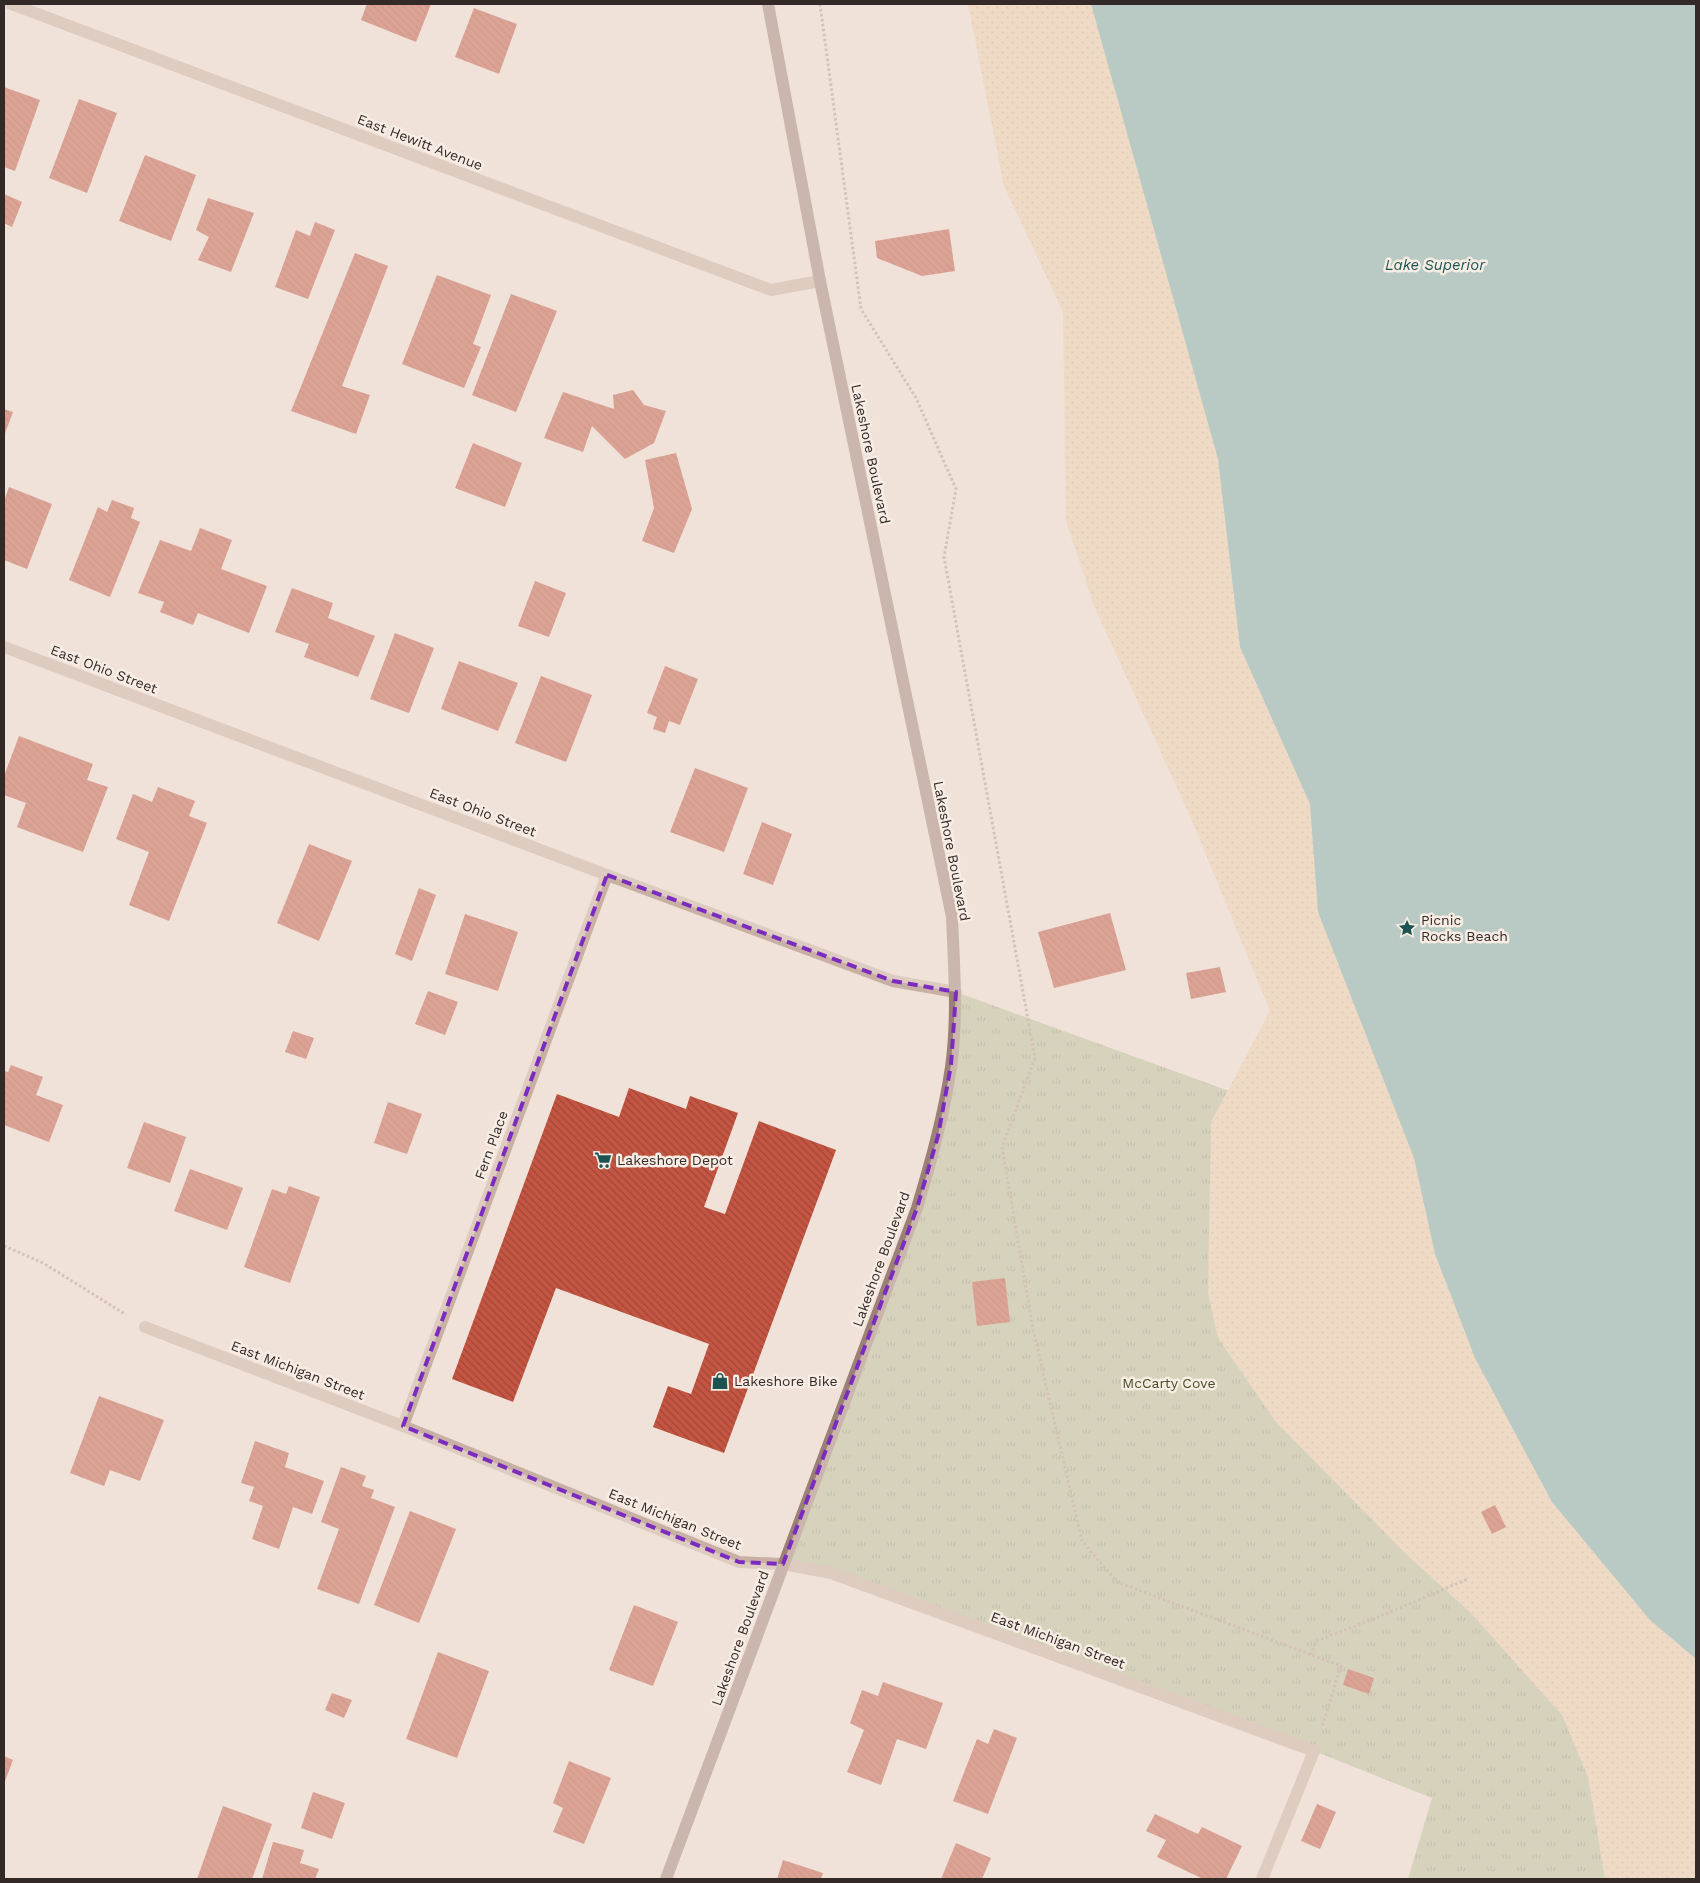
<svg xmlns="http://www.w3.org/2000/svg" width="1700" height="1883" viewBox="0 0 1700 1883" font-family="'Work Sans',sans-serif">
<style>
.grass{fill:url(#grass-tufts)}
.sand{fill:url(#sand-dots)}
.water{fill:#77adaa}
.building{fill:url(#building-back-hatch)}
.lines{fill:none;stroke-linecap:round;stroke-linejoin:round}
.path{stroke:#b39b8e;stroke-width:3;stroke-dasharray:2.5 2.5;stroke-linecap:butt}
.lane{stroke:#c8b1a4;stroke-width:12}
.street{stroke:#c8b1a4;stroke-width:12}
.secondary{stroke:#9b8076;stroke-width:12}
.marked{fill:none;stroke:#7b2cbf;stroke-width:4;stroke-dasharray:10 6;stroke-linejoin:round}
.labels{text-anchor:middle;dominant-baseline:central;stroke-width:5;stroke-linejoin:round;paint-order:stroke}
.street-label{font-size:14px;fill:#332926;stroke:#f8ede4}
.poi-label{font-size:14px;fill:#332926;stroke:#f8ede4;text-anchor:start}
.park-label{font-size:14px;fill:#47512a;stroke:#f8ede4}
.water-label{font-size:15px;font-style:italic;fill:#1c5452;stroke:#f8ede4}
</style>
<defs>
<pattern id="grass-tufts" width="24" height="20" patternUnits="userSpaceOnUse" patternTransform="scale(1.25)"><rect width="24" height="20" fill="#b6bf98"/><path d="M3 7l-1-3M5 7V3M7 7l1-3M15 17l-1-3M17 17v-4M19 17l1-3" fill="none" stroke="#959b7c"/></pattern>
<pattern id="sand-dots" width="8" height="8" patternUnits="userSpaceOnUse" patternTransform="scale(1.25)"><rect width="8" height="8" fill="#ecd1ae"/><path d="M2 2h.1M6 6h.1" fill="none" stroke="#cbb396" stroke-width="1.8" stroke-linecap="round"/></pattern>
<pattern id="building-back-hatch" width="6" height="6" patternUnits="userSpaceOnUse" patternTransform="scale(1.25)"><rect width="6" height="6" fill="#c45542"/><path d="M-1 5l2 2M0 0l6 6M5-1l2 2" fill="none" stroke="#a04637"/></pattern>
</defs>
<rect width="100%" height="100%" fill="#f0e2d8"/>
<path class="grass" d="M956,992L1414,1158L1696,1870L1695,1879H1408L1432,1798L1314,1751L946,1614L783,1564L938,1136Z"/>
<path class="sand" d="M968,4H1265L1696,1265V1879H1605L1588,1777L1562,1715L1471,1613L1407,1555L1276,1422L1218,1338L1208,1293L1211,1122L1270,1011L1190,816L1094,606L1066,521L1063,312L1004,186Z"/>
<path class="water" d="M1091,4H1696V1659L1650,1620L1552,1502L1475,1358L1435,1254L1414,1158L1318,912L1310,804L1240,647L1218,459Z"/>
<path class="building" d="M367,4H431L416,42L361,20Z
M474,8L517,24L499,74L455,57Z
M4,87L40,100L15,171L4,167Z
M79,99L117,113L87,193L49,178Z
M145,155L196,175L171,241L119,221Z
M4,194L22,202L12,227L4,223Z
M208,198L254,213L231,272L198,260L209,237L196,230Z
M315,222L335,230L308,299L275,287L296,230L310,236Z
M949,229L955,271L922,276L877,258L875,241Z
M355,253L388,266L342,386L370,395L356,434L291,411Z
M437,275L491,295L473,344L481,347L464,388L402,364Z
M511,294L557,311L516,412L472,395Z
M633,390L644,405L666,411L654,443L625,459L592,426L583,452L544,438L563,392L614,409L613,395Z
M4,409L13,412L4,436Z
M473,443L522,463L505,507L455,488Z
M676,453L692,509L674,553L642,541L654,508L645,460Z
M9,487L52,504L27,569L4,560V501Z
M112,500L134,508L131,518L140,522L110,597L69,580L98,507L107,512Z
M200,528L232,540L221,569L267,586L249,633L198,613L193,625L160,612L164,602L138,593L160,540L191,551Z
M535,581L566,593L549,637L518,626Z
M292,588L333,603L328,618L375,636L358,677L304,657L309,644L275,632Z
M395,633L434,648L409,713L370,699Z
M459,661L518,683L498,731L441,709Z
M665,666L698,679L680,725L669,721L665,733L653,729L657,717L647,713Z
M541,676L592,695L566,762L515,743Z
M19,736L93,764L87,780L108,787L83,852L17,827L26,803L4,795V776Z
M695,768L748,788L724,852L670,832Z
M158,787L195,801L189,816L207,823L169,921L129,905L149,852L116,839L133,794L152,802Z
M762,822L792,834L773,885L743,874Z
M309,844L352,861L319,941L277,923Z
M419,888L436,895L412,961L395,954Z
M1110,913L1126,970L1054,988L1038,932Z
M465,914L518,932L498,991L445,974Z
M1220,967L1226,992L1191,999L1186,973Z
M428,991L458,1002L445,1035L415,1024Z
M293,1031L314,1038L306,1059L285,1052Z
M11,1065L43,1077L36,1095L63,1105L49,1142L4,1125V1071L8,1072Z
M629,1088L686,1109L690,1096L738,1113L704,1207L725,1214L759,1121L836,1150L724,1453L653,1427L668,1386L691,1394L709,1344L556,1288L513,1402L452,1379L557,1094L619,1117Z
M388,1102L422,1114L407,1154L374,1143Z
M144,1122L186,1137L170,1183L127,1168Z
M190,1169L243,1188L227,1230L174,1211Z
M289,1186L320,1197L290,1283L244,1267L272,1189L286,1194Z
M1005,1278L1010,1322L977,1326L972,1282Z
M99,1396L164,1420L140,1481L110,1470L104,1486L70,1473Z
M255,1441L289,1453L285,1467L324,1481L312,1514L293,1507L279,1549L252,1539L263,1506L249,1501L254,1487L241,1483Z
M341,1467L366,1476L362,1486L374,1490L371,1498L395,1507L359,1604L317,1589L339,1529L321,1522Z
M1495,1505L1506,1527L1492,1534L1481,1512Z
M410,1511L456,1529L419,1623L374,1605Z
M634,1605L678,1622L653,1686L609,1670Z
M438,1652L489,1671L457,1758L406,1739Z
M1348,1669L1374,1678L1369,1694L1343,1685Z
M883,1682L943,1703L926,1749L897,1739L881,1785L847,1772L864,1730L850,1723L862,1690L878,1696Z
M332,1693L352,1700L344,1718L325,1710Z
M994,1729L1017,1738L988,1814L953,1801L977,1739L988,1744Z
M4,1756L13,1760L4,1784Z
M569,1761L611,1778L584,1844L553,1832L563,1808L553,1803Z
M313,1792L345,1803L332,1839L301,1828Z
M1317,1804L1336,1812L1320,1849L1301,1841Z
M223,1806L272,1824L252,1879H197Z
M1155,1814L1198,1834L1202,1827L1242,1846L1226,1879H1203L1157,1857L1166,1840L1146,1831Z
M273,1842L304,1850L300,1863L319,1869L315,1879H262Z
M956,1843L991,1858L982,1879H941Z
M783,1860L823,1873L821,1879H777Z"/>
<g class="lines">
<path class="path" d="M820,4L861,309L916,398L956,489L944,557L1035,1058L1002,1147L1033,1329L1082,1541L1117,1582L1341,1666L1322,1727
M4,1246L43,1263L125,1314
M1311,1655L1316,1641L1376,1618L1468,1579"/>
<path class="lane" d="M1262,1879L1314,1751"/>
<path class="street" d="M11,4L771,290L820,281
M4,647L607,875L893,981L956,992
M145,1327L403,1426L739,1562L783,1564L831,1573L1314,1751
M403,1426L607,875"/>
<path class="secondary" d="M666,1879L917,1208C931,1161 944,1115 951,1067C958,1017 954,967 952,917L820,281L768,4"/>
</g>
<path d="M0 0H1700V1883H0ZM607,875L893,981L956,992L951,1065L938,1136L917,1208L783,1564L739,1562L403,1426Z" fill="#f0e2d8" fill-opacity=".55" fill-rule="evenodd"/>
<path class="marked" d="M607,875L893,981L956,992L951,1065L938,1136L917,1208L783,1564L739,1562L403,1426Z"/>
<defs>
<g id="sight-bare" transform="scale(1.35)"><path d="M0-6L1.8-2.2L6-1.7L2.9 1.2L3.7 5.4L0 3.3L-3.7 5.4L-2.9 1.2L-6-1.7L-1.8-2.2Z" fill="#1c5452" stroke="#f8ede4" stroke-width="2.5" paint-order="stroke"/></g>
<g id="supermarket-bare" transform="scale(1.35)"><path d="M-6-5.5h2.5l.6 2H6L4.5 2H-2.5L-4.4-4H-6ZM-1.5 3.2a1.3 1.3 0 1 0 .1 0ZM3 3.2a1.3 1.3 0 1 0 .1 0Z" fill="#1c5452" stroke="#f8ede4" stroke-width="2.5" paint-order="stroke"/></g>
<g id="shop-bare" transform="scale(1.35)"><path d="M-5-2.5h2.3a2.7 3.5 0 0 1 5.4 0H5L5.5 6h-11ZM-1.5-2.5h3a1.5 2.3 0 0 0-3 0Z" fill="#1c5452" stroke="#f8ede4" stroke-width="2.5" paint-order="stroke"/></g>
</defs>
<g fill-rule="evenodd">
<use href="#sight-bare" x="1407" y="928"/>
<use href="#supermarket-bare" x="603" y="1160"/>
<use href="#shop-bare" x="720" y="1381"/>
</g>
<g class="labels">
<g class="street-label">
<text transform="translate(420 142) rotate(21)">East Hewitt Avenue</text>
<text transform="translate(871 454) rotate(78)">Lakeshore Boulevard</text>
<text transform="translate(104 669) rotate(21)">East Ohio Street</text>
<text transform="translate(483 812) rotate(21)">East Ohio Street</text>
<text transform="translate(952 851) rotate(79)">Lakeshore Boulevard</text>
<text transform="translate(491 1145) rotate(-70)">Fern Place</text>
<text transform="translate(881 1259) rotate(-70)">Lakeshore Boulevard</text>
<text transform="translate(298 1370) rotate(21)">East Michigan Street</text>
<text transform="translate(675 1519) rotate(22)">East Michigan Street</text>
<text transform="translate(740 1638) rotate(-70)">Lakeshore Boulevard</text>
<text transform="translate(1058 1640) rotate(20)">East Michigan Street</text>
</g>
<g class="poi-label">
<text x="1421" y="920">Picnic<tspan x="1421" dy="16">Rocks Beach</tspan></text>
<text x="617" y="1160">Lakeshore Depot</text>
<text x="734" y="1381">Lakeshore Bike</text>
</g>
<g class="park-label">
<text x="1169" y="1383">McCarty Cove</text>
</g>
<g class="water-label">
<text x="1435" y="265">Lake Superior</text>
</g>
</g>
<rect width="1700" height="1883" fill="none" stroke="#332926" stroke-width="10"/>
</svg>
